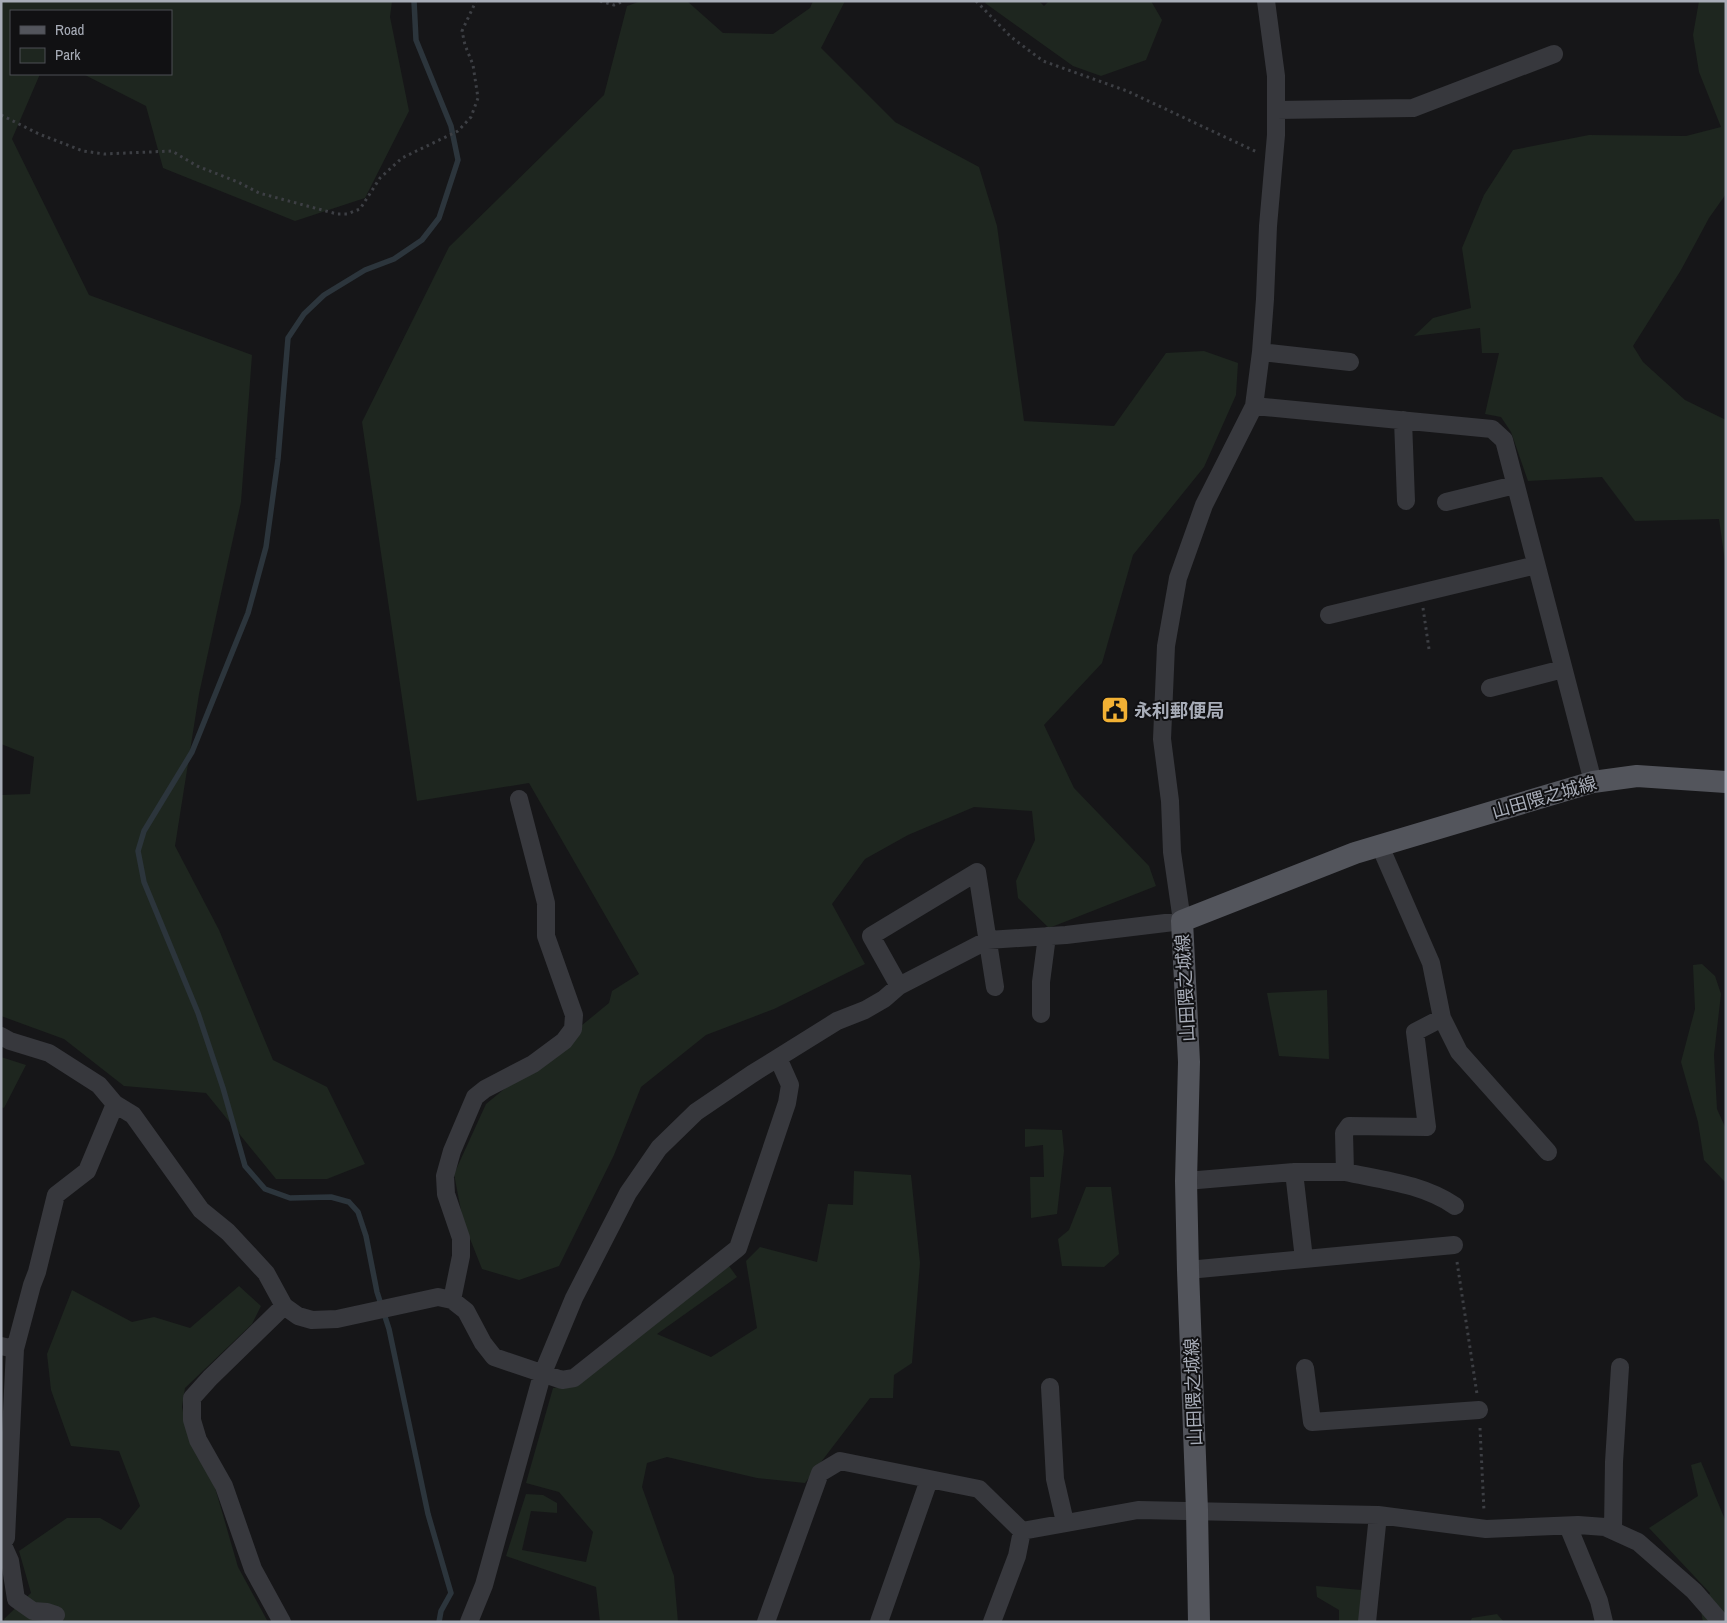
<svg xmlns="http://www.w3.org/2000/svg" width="1727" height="1623" viewBox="0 0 1727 1623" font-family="'Archivo Narrow','Noto Sans JP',sans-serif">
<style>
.green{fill:#1e261f}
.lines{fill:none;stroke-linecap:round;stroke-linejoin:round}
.stream{stroke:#2c353c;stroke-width:5.5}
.path{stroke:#3d3f44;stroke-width:3;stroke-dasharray:2.5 4;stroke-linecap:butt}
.minor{stroke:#37383d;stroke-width:18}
.major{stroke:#53555c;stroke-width:22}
.labels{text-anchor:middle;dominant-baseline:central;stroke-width:4;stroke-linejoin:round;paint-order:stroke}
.poi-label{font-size:18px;font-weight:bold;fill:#a8adb8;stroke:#111113;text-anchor:start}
.street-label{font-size:18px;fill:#a8adb8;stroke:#111113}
</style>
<rect width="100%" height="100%" fill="#161618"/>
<path class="green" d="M1,1H392L390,17L409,111L365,198L295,221L163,168L146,106L83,74H171V11H11V74H40L12,139L89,295L252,355L241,502L199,694L175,846L219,930L273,1060L327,1087L365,1164L327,1179H276L206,1093L124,1086L64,1039L1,1016V795L30,794L34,757L1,744Z
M641,1H687L723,33L773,34L810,8L813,1H845L821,48L895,122L979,167L997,226L1024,421L1114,426L1166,353L1204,351L1238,363L1236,395L1204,467L1133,555L1102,663L1044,725L1074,788L1149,866L1156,886L1049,928L1018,898L1016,881L1035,840L1032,811L974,807L908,835L865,859L832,904L865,964L774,1009L706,1035L641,1087L614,1155L559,1266L519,1280L482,1269L463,1221L454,1174L486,1104L609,1003L612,991L639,974L529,783L417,801L362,422L449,247L604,95L627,6Z
M987,1H1039L1044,6L1049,1H1151L1162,20L1146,60L1101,76L1073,66L985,3Z
M1699,1H1726V194L1709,218L1681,270L1633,346L1643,362L1685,400L1726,420V569L1719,519L1635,521L1602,477L1528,481L1511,432L1501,417L1485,414L1499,353H1482L1480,328L1414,336L1433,318L1471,308L1462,248L1484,195L1513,150L1589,135L1686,136L1721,127L1699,72L1693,35Z
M1702,964L1715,976L1721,994L1714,1055L1717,1109L1726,1129V1183L1704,1160L1698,1122L1681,1062L1695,1009L1693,965Z
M1327,990L1329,1059L1279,1056L1267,993Z
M1,1057L26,1065L4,1108L1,1107Z
M1025,1129L1062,1130L1064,1151L1057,1214L1031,1218L1030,1177H1044L1043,1145L1025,1147Z
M854,1171L911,1175L920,1263L912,1363L894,1375L893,1398H870L805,1483L757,1478L667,1457L647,1463L642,1487L674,1576L678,1622H600L596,1587L506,1556L526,1494L543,1495L557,1503V1513L531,1511L522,1550L586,1562L593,1532L559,1492L526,1483L553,1388L574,1385L729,1266L737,1277L657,1334L711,1357L757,1328L746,1261L760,1247L817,1262L828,1204L853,1205Z
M1086,1187H1111L1119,1254L1104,1267L1062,1266L1058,1239L1069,1230Z
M239,1286L261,1306L252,1324L185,1388L182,1407L187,1430L214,1484L238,1567L268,1622H5L4,1619L31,1593L19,1551L67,1518H100L121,1530L140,1506L119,1451L71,1446L51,1390L47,1354L72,1290L132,1322L154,1317L190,1328Z
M1701,1462L1726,1522V1622H1703L1701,1611L1710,1593L1649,1528L1698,1496L1691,1465Z
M1316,1586L1362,1590L1360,1622H1339V1610L1317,1597Z
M1497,1614L1504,1622H1470L1472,1618Z"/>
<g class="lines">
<path class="stream" d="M414,1L416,40L451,126L458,160L439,218L422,240L394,259L365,270L324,295L304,314L288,338L278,459L266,547L248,613L192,752L144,831L138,851L144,882L198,1013L223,1088L245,1166L265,1189L290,1198L331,1197L349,1202L358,1212L366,1236L377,1292L389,1329L428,1514L451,1593L441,1611L439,1622"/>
<path class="path" d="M600,1L614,5L624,1
M976,1L1011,37L1043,61L1127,91L1257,152
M1,115L39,134L83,151L104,154L172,151L197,166L238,182L259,193L337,214H347L360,209L380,178L402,158L458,131L471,117L478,98L473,65L465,45L462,31L476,1
M1423,608L1429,649
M1457,1262L1477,1394
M1480,1428L1484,1511"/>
<path class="minor" d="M1276,110L1413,108L1554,54
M1261,352L1350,362
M1254,406L1492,429L1504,440L1593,782
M1403,420L1406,501
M1446,502L1515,485
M1329,615L1536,565
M1490,688L1563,669
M1380,846L1431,963L1442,1018L1415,1032L1427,1127L1349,1126L1344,1133L1345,1172C1382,1180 1423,1184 1455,1206
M899,986L871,936L977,872L995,987
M1041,1014V982L1047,936
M1442,1018L1459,1052L1548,1152
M1,1036L10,1041L49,1053L99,1085L115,1104L133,1115L201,1210L228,1232L266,1273L284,1306L298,1316L312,1320L337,1319L438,1297L452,1300L466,1311L483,1343L494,1357L562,1380L574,1378L738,1248L787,1103L790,1085L778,1058
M1294,1172L1304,1259
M1186,1181L1294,1172H1345
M1188,1270L1454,1245
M452,1300L461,1256V1238L446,1194L445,1176L452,1151L475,1097L485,1089L533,1064L564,1041L573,1029L574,1015L546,936V903L519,799
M1,1346L15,1349L32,1285L37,1272L56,1195L87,1171L115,1104
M1305,1368L1312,1422L1479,1410
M1050,1387L1055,1479L1065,1522
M1568,1526L1599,1601L1604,1622
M1613,1530L1614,1462L1620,1367
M1022,1531L1138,1510L1378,1515L1486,1529L1578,1525L1605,1527L1638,1542L1694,1591L1721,1622
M2,1543L10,1561L16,1599L33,1611L47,1612L56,1615
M1,1544L6,1538L15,1349
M282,1622L253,1569L224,1486L198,1440L192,1420V1398L210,1378L284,1306
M469,1622L484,1585L542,1375L574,1298L628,1193L659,1148L696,1112L752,1074L837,1021L865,1010L884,999L899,986L988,940L1066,935L1182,921L1172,852L1170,801L1162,739L1166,646L1178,578L1204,505L1254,406L1261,352L1265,299L1268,226L1276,135V76L1266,1
M766,1622L820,1473L840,1461L979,1489L1022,1531L1017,1556L992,1622
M879,1622L929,1480
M1367,1622L1378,1515"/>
<path class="major" d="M1199,1622L1197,1510L1188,1270L1186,1181L1189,1062L1182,921L1355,853L1593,782L1637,776L1726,782"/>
</g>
<defs>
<g id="civic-square" transform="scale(1.4375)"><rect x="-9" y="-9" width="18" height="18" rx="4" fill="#f2b134" stroke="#111113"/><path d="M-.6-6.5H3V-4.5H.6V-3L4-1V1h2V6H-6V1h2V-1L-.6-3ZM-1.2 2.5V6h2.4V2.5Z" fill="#111"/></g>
</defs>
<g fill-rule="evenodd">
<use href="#civic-square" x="1115" y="710"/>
</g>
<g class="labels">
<g class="poi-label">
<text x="1134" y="710">永利郵便局</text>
</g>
<g class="street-label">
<text transform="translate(1544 797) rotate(-16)">山田隈之城線</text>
<text transform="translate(1185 988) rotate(-93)">山田隈之城線</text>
<text transform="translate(1193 1392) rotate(-92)">山田隈之城線</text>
</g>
</g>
<rect width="1727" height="1623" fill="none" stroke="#a8adb8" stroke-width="5"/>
<rect x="10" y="10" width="162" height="65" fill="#111113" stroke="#4d4f55"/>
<rect x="20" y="26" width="25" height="8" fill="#53555c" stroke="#4d4f55"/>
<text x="55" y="35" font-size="15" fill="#a8adb8">Road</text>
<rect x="20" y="48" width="25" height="15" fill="#1e261f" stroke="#4d4f55"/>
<text x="55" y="60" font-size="15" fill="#a8adb8">Park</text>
</svg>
